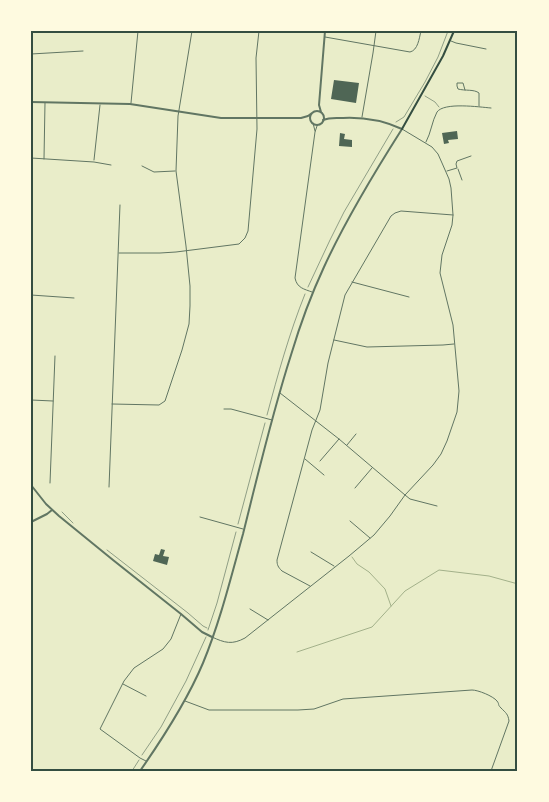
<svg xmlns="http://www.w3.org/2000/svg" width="549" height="802" viewBox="0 0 549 802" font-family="Lato,sans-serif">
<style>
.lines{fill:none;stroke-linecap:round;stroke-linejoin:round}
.stream{stroke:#a3b18a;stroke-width:1}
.building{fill:#4f6655}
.path{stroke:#344e41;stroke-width:0.5}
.minor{stroke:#617663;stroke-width:1}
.tertiary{stroke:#617663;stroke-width:2}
.secondary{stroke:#344e41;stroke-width:2}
.neatline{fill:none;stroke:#344e41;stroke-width:2}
</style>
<rect width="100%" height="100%" fill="#e9edc9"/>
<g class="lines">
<path class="stream" d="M352,557L357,564L369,572L385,589L391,606
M297,652L372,627L405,591L439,570L489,576L518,584"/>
</g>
<path class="building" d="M334,80L359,83L356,103L331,99Z
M457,131L458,139L448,140L449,143L444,144L442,133Z
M340,133L345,134L344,139L352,140V147L339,146Z
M161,549L165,550L163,556L169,557L167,565L153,561L155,554L159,555Z"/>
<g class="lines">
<path class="path" d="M425,96L435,102L439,107
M396,122L404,117L425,82L438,57L448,31
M308,287L330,240L344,212L393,129
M267,415C278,374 289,334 305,294
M62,512L73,523
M238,524L265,423
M107,550L188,613L203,626L207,628
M208,630L217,603L236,532
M142,755L161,727L186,681L206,637
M132,771L139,760"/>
<path class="minor" d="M325,37L410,52C418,50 419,39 421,31
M451,41L456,43L486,49
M31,54L83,51
M465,90L463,83H457V86L458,89C465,91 474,89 479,93V106
M131,103L138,31
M362,117L373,53L376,31
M313,123L315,131
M426,142C431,133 432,121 437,112C444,102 479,107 491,108
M31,158L94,162L111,165
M44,159L45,103
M94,160L100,105
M142,166L154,172L175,171
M458,169L462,180
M447,171L457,168L456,164L457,161L471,156
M119,253H160L176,252L239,244L245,238L248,231L257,129L256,58L259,31
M352,282L409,297
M312,292C304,289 297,288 295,278L315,132L317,126L319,124
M31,295L74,298
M334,340L367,347L443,345L454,344
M280,393L339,439L405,495L410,499L437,506
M31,400L53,401
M112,404L159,405L165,401L182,350L189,324L190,306V286L186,246L176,171L178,116L192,31
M224,409H231L272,420
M347,445L356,434
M305,459L324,475
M320,461L339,439
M50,483L55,356
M109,487L120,205
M355,488L372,468
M200,517L243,529
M350,521L370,538
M311,552L334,566
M310,586L282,571C278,567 277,565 277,560L312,430L320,410L328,363L345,295L391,216L395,213L401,211L453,215
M250,609L268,620
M212,637C225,643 232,645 245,638L349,556L374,535L390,516L405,495L433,465L441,454L447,441L457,412L459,391L453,325L440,273L442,255L452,225L453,215L451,188L449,179L442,163L438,154L432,147L402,129
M123,684L146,696
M185,701L209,710H298L314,709L343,699L472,690C478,690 493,696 497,701C500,705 497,704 501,708C506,713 508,714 509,721L491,771
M146,761L140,758L100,729L124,681L134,668L163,649L171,639L181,614"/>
<path class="tertiary" d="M31,102L130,104L221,118H301L308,116L312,113
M310 118a7 7 0 1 1 14 0a7 7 0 1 1-14 0Z
M321,112L319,105L325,31
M31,485L46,504L59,516L113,560L181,614L202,632L212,637
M31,522L47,514L52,510
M140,771C163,738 187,701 203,663C220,622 231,577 243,534C258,474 272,414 291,355C300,325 311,295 324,267C346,219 374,173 402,129C382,120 364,117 343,118C336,118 330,117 323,120"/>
<path class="secondary" d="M402,129L443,56L454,31"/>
</g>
<rect width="549" height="802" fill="none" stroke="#fefae0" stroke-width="65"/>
<rect x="32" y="32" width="484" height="738" class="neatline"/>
</svg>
